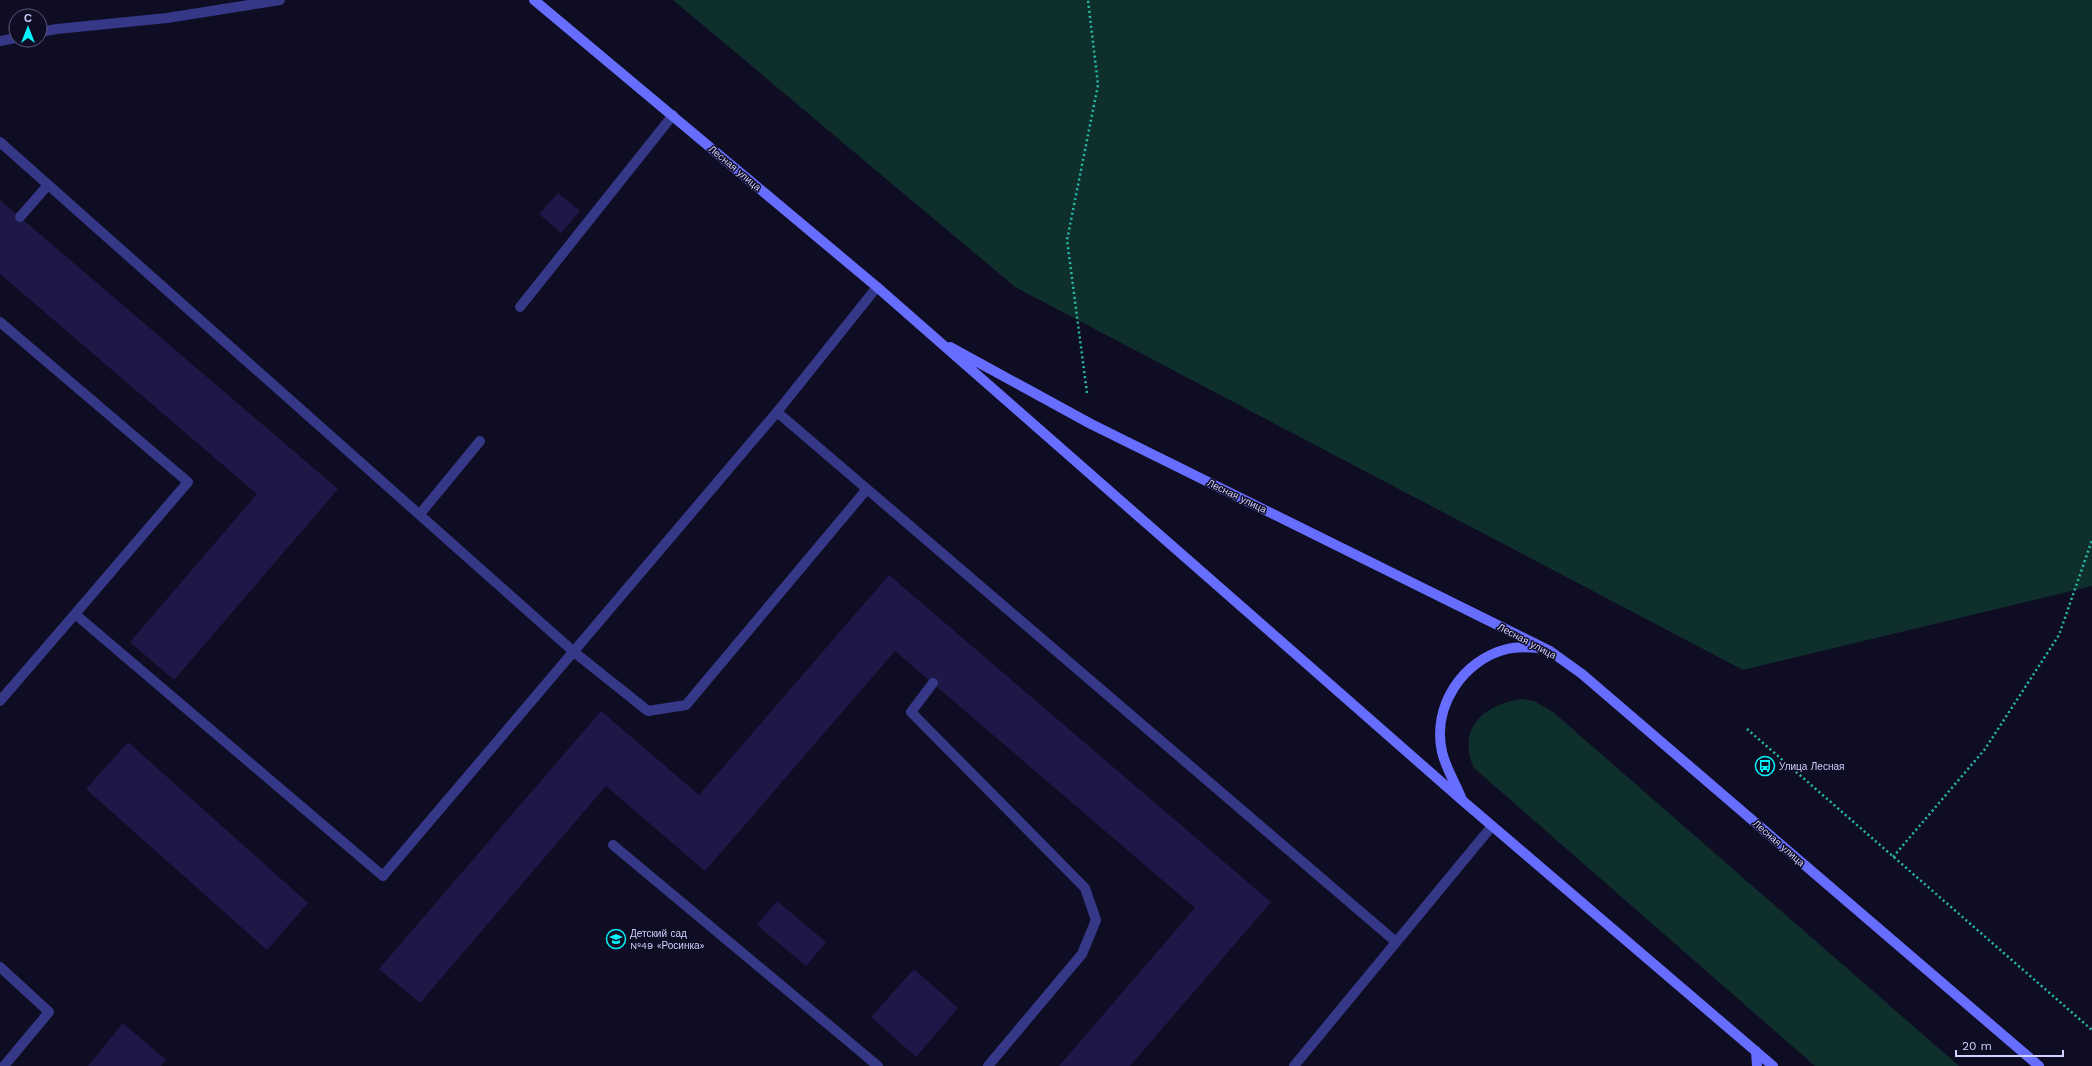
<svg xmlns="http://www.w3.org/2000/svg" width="2092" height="1066" viewBox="0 0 2092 1066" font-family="'Work Sans',sans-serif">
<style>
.green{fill:#0f2f2c}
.building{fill:#1e1747}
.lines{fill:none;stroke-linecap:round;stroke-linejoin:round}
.path{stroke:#26bda9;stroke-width:2.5;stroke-dasharray:2 3;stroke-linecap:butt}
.lane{stroke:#353787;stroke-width:10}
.secondary{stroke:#676dff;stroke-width:10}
.labels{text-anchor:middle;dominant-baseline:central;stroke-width:3;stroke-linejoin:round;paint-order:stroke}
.street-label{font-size:10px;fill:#d2d0ff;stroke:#0f0d24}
.poi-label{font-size:10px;fill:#d2d0ff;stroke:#0f0d24;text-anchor:start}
</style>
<rect width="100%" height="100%" fill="#0f0d24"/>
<path class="green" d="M673,0H2092V586L1743,670L1015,287Z
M1522,699L1534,701L1553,712L1959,1066H1815L1474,768C1456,729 1484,704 1522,699Z"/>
<path class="building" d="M558,193L580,211L561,233L539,214Z
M0,200L338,489L174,680L130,642L257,494L0,274Z
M889,575L1271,902L1130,1066H1059L1195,908L895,651L705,871L606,786L420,1003L379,969L601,711L699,795Z
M128,742L308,903L267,950L86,789Z
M777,901L826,942L806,966L757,925Z
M914,969L958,1008L916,1057L871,1017Z
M123,1023L166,1060L161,1066H88Z"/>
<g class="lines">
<path class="path" d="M1087,393L1067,240L1098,85L1088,0
M1747,729L2092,1030
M1893,857L1985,749L2059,635L2092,540"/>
<path class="lane" d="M40,32L57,29L167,18L280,0
M0,41L16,38
M0,142L574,652L648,711L686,705L867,489L1396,942
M20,217L48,185
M520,307L673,115
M0,322L188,482L75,614L383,876L777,412L877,287
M777,412L867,489
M420,514L480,441
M933,683L911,712L1085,888L1096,920L1082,954L988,1066
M0,701L75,614
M613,845L878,1066
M0,967L49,1012L4,1066
M1294,1066L1492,826"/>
<path class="secondary" d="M534,0L877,287L1463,801L1773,1066
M950,347L1091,424L1550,651L1582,674L2039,1066
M1462,800C1456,784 1446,769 1442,752C1432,707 1462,660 1507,649C1517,646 1529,647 1540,648
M1756,1051L1757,1066"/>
</g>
<defs>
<g id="bus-ring" transform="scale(1)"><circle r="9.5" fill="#0f0d24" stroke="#00f3fb" stroke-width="1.5"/><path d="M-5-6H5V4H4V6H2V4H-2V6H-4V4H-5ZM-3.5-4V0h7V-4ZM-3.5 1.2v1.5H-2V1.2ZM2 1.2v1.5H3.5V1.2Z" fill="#00f3fb"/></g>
<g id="school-ring" transform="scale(1)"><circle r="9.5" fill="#0f0d24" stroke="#00f3fb" stroke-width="1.5"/><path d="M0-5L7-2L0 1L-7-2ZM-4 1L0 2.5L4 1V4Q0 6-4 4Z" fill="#00f3fb"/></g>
</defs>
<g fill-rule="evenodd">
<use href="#bus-ring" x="1765" y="766"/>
<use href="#school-ring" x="616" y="939"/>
</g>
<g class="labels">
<g class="street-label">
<text transform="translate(735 168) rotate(40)">Лесная улица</text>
<text transform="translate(1237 496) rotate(26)">Лесная улица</text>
<text transform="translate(1527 641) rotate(28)">Лесная улица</text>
<text transform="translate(1779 843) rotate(41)">Лесная улица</text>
</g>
<g class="poi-label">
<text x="1779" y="766">Улица Лесная</text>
<text x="630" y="933">Детский сад<tspan x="630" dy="12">№49 «Росинка»</tspan></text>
</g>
</g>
<g transform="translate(28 28)"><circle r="19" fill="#0f0d24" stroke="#5d5b7c"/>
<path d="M0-3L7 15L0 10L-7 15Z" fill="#00f3fb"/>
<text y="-6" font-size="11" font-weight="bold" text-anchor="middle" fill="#d2d0ff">С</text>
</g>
<path d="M1956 1050v6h107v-6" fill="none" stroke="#d2d0ff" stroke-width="2"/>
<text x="1962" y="1050" font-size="12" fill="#d2d0ff" stroke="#0f0d24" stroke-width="3" paint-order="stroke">20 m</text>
</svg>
